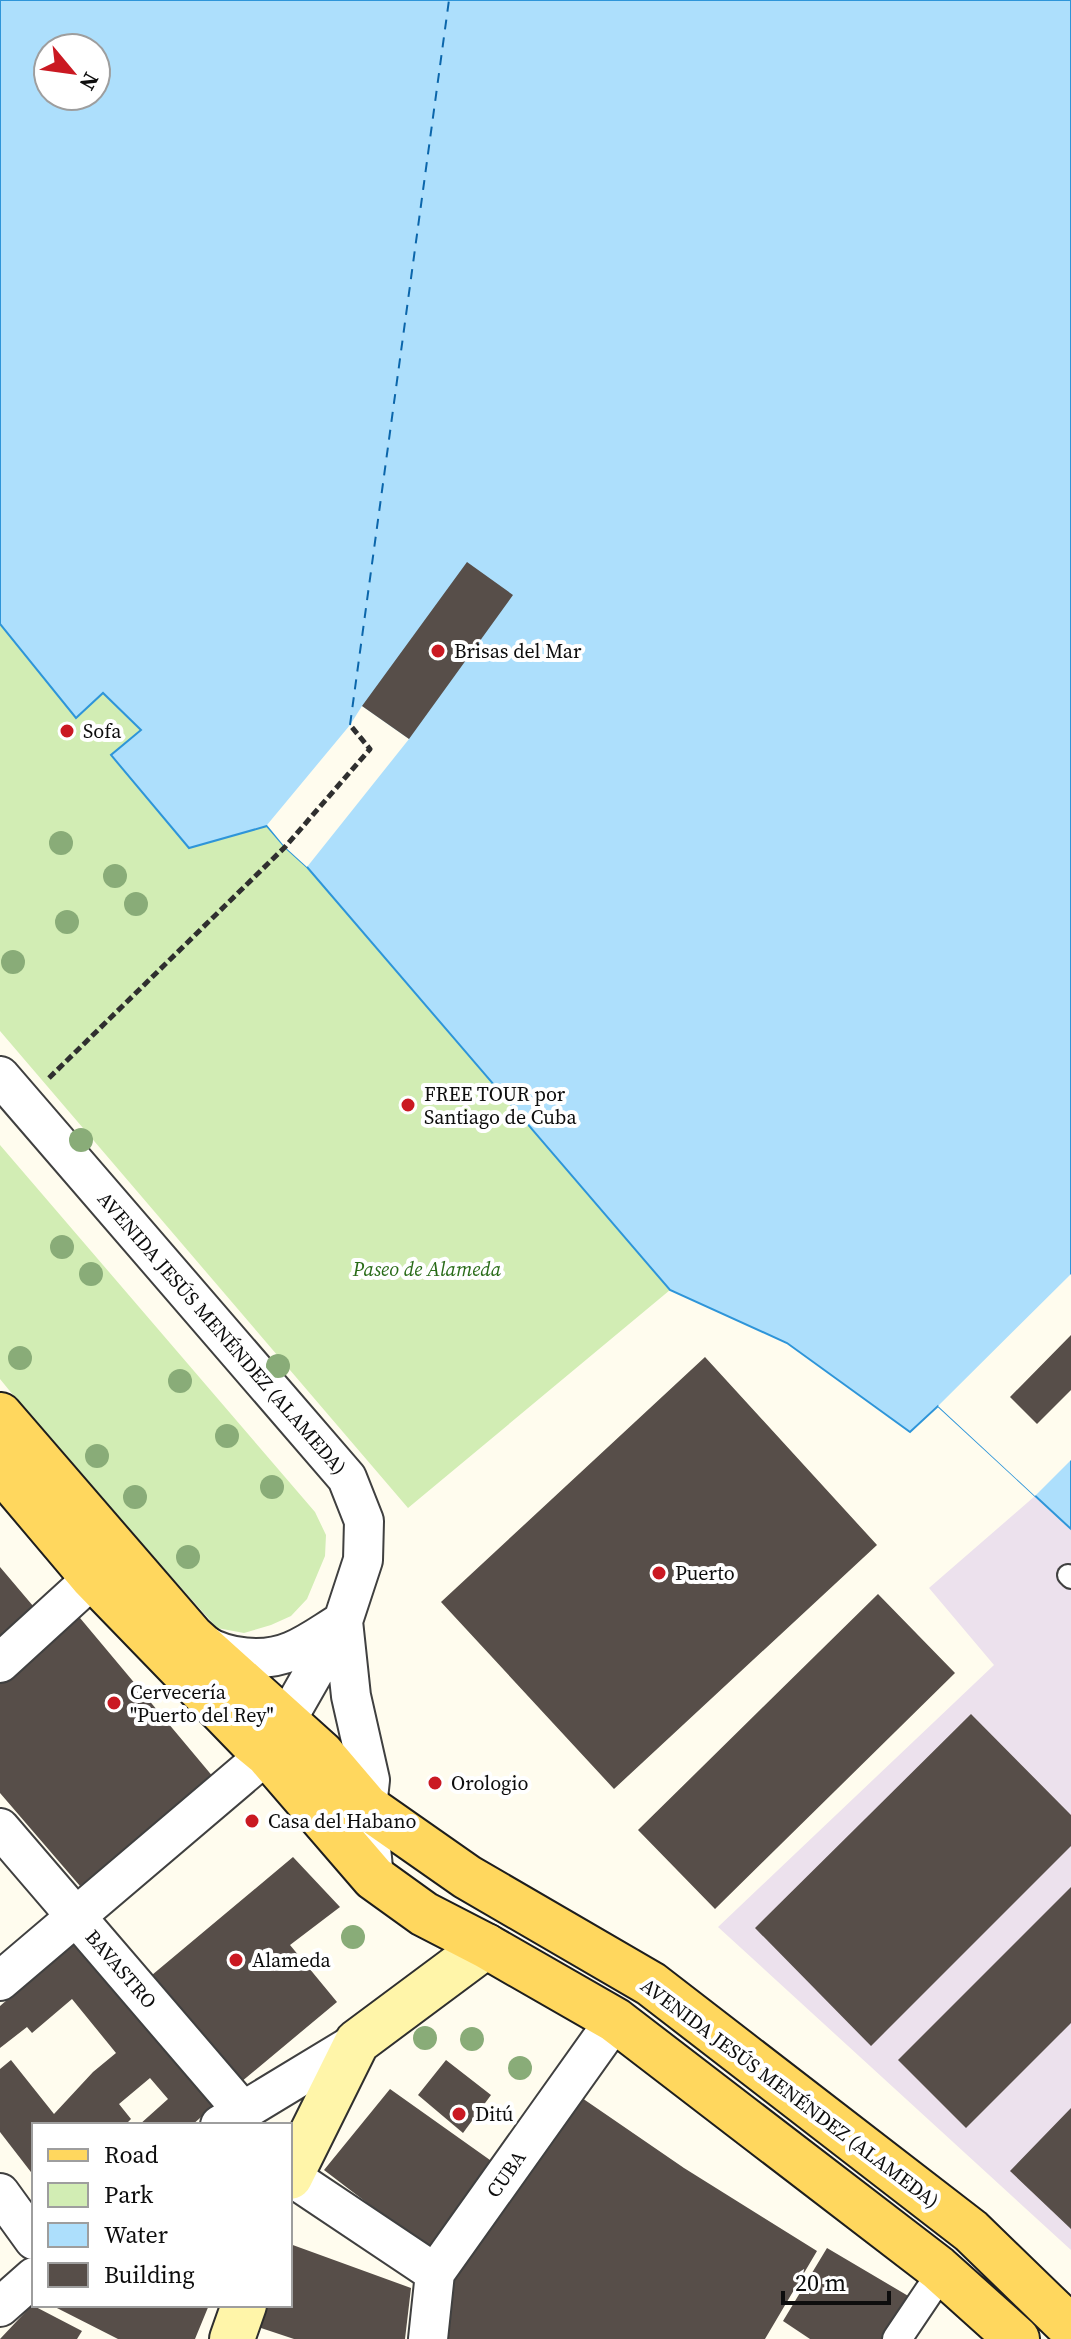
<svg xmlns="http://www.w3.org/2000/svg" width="1071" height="2339" viewBox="0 0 1071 2339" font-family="'Source Serif 4',serif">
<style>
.industrial{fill:#ece1ed}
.green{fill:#d2edb4}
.water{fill:#addffc;stroke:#2e95d9;stroke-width:2;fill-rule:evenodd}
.pier{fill:#fffcee}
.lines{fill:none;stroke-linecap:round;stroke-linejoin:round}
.ferry{stroke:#0b66ab;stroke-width:2;stroke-dasharray:10 8;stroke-linecap:butt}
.building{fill:#574e49}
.service-casing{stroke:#404040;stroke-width:24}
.pedestrian-casing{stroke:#404040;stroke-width:32}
.minor-casing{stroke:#404040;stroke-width:42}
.secondary-casing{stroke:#2f2f2f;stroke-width:48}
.primary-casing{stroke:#1e1e1e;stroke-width:48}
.path{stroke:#2f2f2f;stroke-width:5;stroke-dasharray:8 4;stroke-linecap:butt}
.service{stroke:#fff;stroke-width:20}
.pedestrian{stroke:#fff;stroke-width:28}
.minor{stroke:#fff;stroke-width:38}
.secondary{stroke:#fff5a9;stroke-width:44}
.primary{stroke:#ffd75e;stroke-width:44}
.tree{fill:#89ac78}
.poi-dot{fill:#ca1922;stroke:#fff;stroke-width:3}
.labels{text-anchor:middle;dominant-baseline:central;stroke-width:8;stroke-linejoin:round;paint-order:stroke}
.poi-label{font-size:20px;fill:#0d0d0d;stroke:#fff;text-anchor:start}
.park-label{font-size:20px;font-style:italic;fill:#296b18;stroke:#fff}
.street-label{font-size:20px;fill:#0d0d0d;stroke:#fff}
</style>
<rect width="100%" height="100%" fill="#fffcee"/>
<path class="industrial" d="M1035,1496L1071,1529V2250L718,1927L994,1665L929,1588Z"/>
<path class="green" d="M0,624L76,718L103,693L141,730L112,754L267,825L285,847L307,867L670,1290L408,1508L0,1031Z
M0,1145L315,1512L326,1535L325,1556L307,1599L291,1616L271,1625L244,1633L217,1628L53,1444L0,1379Z"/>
<path class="water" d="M0,0H1071V1529L938,1406L910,1432L787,1343L670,1290L307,867L285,847L267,826L189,848L111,755L141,730L103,693L76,718L0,624ZM48,48H96V96H48Z"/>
<path class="pier" d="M362,706L409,739L307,867L285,847L267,825L350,725Z
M1071,1274V1460L1035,1496L938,1406Z"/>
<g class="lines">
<path class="ferry" d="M350,725L449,0"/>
</g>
<path class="building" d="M467,562L513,595L409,739L362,706Z
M1071,1335V1390L1037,1424L1010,1397Z
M705,1357L877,1545L614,1789L441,1602Z
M0,1567L39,1613L0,1646Z
M878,1594L955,1673L715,1909L638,1830Z
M75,1612L214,1778L80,1886L0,1793V1683Z
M971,1714L1071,1815V1846L871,2046L755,1928Z
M293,1857L340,1907L290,1945L337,2002L241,2082L152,1975Z
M1071,1887V2023L966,2128L898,2060Z
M78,1939L215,2105L192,2125H139L168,2099L150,2078L119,2104L131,2119L125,2125H34V2176L0,2132V2069L11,2060L54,2114L93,2072L116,2053L72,1999L32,2033L27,2027L0,2048V2006Z
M446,2060L491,2095L463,2133L418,2095Z
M390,2089L497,2165L434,2254L324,2170Z
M582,2098L684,2168L817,2251L765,2339H444L448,2285Z
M1071,2108V2229L1010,2171Z
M290,2244L411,2288L405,2339H294L258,2327L266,2305H290Z
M827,2248L910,2297L883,2339H810L783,2321Z
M32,2305L82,2331L77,2339H0Z
M51,2305H209L195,2339H118Z"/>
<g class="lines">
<g class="service-casing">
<path id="service" d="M1068,1575L1071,1578"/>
</g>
<g class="pedestrian-casing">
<path id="pedestrian" d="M897,2339L932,2287L938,2268"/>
</g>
<g class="minor-casing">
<path id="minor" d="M0,1076L347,1478L364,1521L363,1560L343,1621L267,1754L0,1981
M343,1621L351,1696L370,1780L367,1807L374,1878
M202,1643C226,1659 264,1663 292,1651C309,1644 325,1632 340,1623
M0,1663L93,1578
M0,1828L242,2110
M220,2125L357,2042
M290,2176L435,2273
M0,2193L34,2240
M0,2307L34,2277
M428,2339L435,2273L615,2020"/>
</g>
<g class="secondary-casing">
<path id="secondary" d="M290,2177L357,2042L486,1946
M232,2339L244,2305"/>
</g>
<g class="primary-casing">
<path id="primary" d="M0,1415L191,1636L321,1753L367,1807L467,1877L651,1984L971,2231L1071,2328
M0,1468L93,1578L250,1740L267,1754L374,1878L424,1914L486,1946L615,2020L938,2268L1017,2339"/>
</g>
<path class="path" d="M49,1078L285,847L370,749L350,725"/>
<use href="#service" class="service"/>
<use href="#pedestrian" class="pedestrian"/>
<use href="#minor" class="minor"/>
<use href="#secondary" class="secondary"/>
<use href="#primary" class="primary"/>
</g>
<g class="tree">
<circle cx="61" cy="843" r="12"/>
<circle cx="115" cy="876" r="12"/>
<circle cx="136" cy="904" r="12"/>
<circle cx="67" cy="922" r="12"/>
<circle cx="13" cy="962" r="12"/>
<circle cx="81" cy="1140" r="12"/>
<circle cx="62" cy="1247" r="12"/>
<circle cx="91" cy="1274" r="12"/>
<circle cx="20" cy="1358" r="12"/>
<circle cx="278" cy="1366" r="12"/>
<circle cx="180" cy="1381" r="12"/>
<circle cx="227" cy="1436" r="12"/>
<circle cx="97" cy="1456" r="12"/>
<circle cx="272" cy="1487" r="12"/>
<circle cx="135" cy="1497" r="12"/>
<circle cx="188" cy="1557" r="12"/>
<circle cx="353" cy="1937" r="12"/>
<circle cx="425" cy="2038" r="12"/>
<circle cx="472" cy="2039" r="12"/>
<circle cx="520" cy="2068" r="12"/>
</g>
<g class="poi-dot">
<circle cx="438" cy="651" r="8"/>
<circle cx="67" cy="731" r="8"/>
<circle cx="408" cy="1105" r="8"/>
<circle cx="659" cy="1573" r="8"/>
<circle cx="114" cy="1703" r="8"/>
<circle cx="435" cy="1783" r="8"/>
<circle cx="252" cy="1821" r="8"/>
<circle cx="236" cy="1960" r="8"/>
<circle cx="459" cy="2114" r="8"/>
</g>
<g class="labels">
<g class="poi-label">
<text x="454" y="651">Brisas del Mar</text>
<text x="83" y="731">Sofa</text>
<text x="424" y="1094">FREE TOUR por<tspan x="424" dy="23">Santiago de Cuba</tspan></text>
<text x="675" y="1573">Puerto</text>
<text x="130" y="1692">Cervecería<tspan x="130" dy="23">"Puerto del Rey"</tspan></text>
<text x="451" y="1783">Orologio</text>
<text x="268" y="1821">Casa del Habano</text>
<text x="252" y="1960">Alameda</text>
<text x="475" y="2114">Ditú</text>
</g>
<g class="park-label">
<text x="427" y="1269">Paseo de Alameda</text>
</g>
<g class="street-label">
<text transform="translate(222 1333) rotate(49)">AVENIDA JESÚS MENÉNDEZ (ALAMEDA)</text>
<text transform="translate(121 1969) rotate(49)">BAVASTRO</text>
<text transform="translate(790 2093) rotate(37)">AVENIDA JESÚS MENÉNDEZ (ALAMEDA)</text>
<text transform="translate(506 2174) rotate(-55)">CUBA</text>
</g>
</g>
<rect x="32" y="2123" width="260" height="184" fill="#ffffff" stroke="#9e9e9e" stroke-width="2"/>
<rect x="48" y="2149" width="40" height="12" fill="#ffd75e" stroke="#9e9e9e" stroke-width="2"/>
<text x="104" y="2163" font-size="24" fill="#0d0d0d">Road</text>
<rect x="48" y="2183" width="40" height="24" fill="#d2edb4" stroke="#9e9e9e" stroke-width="2"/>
<text x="104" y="2203" font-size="24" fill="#0d0d0d">Park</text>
<rect x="48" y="2223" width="40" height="24" fill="#addffc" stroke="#9e9e9e" stroke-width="2"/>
<text x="104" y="2243" font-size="24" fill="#0d0d0d">Water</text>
<rect x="48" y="2263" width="40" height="24" fill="#574e49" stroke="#9e9e9e" stroke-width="2"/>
<text x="104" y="2283" font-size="24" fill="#0d0d0d">Building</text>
<g transform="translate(72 72) rotate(119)"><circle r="38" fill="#ffffff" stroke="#9e9e9e" stroke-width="2"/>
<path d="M0-6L14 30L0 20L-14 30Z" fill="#ca1922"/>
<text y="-12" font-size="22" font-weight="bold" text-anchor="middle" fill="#0d0d0d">N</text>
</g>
<path d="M783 2291v12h106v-12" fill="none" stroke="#0d0d0d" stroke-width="4"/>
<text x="795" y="2291" font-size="24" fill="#0d0d0d" stroke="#ffffff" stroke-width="6" paint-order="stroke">20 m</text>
</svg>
